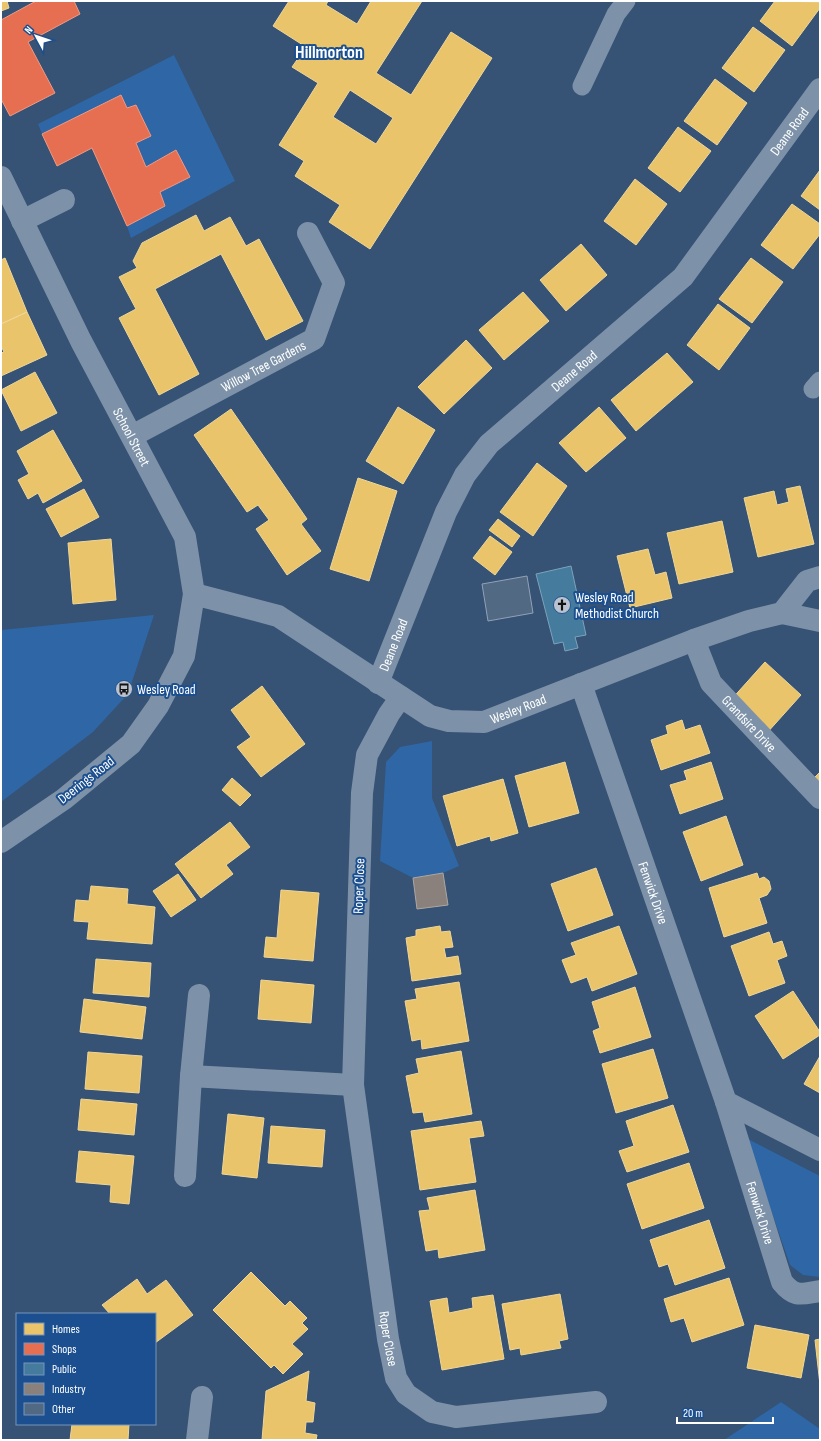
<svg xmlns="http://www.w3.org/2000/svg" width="821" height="1441" viewBox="0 0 821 1441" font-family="'Sofia Sans Condensed',sans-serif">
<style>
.green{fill:#2f66a5}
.homes{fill:#e9c46a;stroke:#f0d697;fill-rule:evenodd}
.shops{fill:#e76f51;stroke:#ee9a85}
.public{fill:#457b9d;stroke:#7da3ba}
.industry{fill:#8a817c;stroke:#ada7a3}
.building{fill:#526984;stroke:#92a2b6}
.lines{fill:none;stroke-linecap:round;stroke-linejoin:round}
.lane{stroke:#7d92a8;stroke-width:19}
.street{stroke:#7d92a8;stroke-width:22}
.labels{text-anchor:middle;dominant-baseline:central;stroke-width:4;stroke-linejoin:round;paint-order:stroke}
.street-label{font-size:14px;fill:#fff;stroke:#1b4f8f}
.poi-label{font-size:14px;fill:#fff;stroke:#1b4f8f;text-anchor:start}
.district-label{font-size:18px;font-weight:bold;fill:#fff;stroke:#1b4f8f}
</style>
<rect width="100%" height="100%" fill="#365274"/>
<path class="green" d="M174,55L235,181L131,238L127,226L165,206L160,192L190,177L176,150L146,167L136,143L151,135L136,105L127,108L121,95L42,134L38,124Z
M154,615L128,694L93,732L1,802V630Z
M432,741V798L459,866L443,873L413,878L380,861L386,762L400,747Z
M746,1138L820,1176V1277L803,1275L790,1265Z
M781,1402L820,1429V1440H724Z"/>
<path class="homes" d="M1,1H7L9,8L1,11Z
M289,1H328L326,5L357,24L371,1H422L376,73L411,95L451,32L492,58L370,249L329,222L340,205L295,176L304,161L279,145L318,83L292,67L306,47L273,26ZM350,90L393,118L376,144L333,117Z
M775,1L820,2V8L792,46L760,21Z
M753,27L785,50L754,92L722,68Z
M715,79L747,103L717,145L684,121Z
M678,127L711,151L680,192L648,168Z
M820,170V210L801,196Z
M635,179L667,204L636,245L604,221Z
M792,204L820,224V234L793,269L761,245Z
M196,215L204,231L230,217L246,246L259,239L303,321L266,340L221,254L155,289L199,374L159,395L119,318L136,309L119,277L137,268L133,261L142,243Z
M581,244L607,275L566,311L540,280Z
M5,258L27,312L1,324V260Z
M751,258L783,282L752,323L719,299Z
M523,292L549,321L504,360L479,330Z
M718,304L750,328L719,370L687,345Z
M27,312L47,355L1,376V353L4,352L1,346V324Z
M466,340L492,368L444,414L418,387Z
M667,353L693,382L636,431L611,400Z
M35,372L57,413L21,431L1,390Z
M398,407L435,430L403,484L366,461Z
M599,407L626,438L586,472L559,443Z
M231,409L307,519L301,524L321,551L287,575L256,529L269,520L258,505L247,512L194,435Z
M53,430L82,481L43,503L38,493L28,499L18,480L29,474L17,451Z
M537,463L567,486L533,536L500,512Z
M358,478L397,491L369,581L330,569Z
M800,486L814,544L758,557L744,498L774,491L777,505L789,502L786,489Z
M84,489L99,517L61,537L46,509Z
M498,519L520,536L512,547L489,530Z
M722,521L733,572L679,584L667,533Z
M490,536L512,552L495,575L473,558Z
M111,539L116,600L73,604L68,543Z
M648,549L655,575L666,572L672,598L630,608L617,556Z
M765,662L801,695L766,734L730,701Z
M262,686L305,744L261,777L237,747L251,737L231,710Z
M682,720L685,730L700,725L710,753L661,770L651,740L668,734L666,726Z
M565,762L579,813L529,827L515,776Z
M711,762L723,799L680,814L670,785L687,780L684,771Z
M820,772V786L813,779Z
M232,778L251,795L240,806L222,790Z
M503,779L518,833L491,841L490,836L457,846L443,796Z
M726,816L743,865L701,881L683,832Z
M230,822L250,847L226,865L233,874L201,898L175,864Z
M596,868L613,915L568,931L551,884Z
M757,873L759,879L764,877L769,881L771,889L767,895L759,898L767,923L724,937L709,888Z
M178,874L196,900L171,917L153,891Z
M91,886L128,889L127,904L155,907L152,944L87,939L89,922L74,921L76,900L89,901Z
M281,890L319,893L313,961L264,957L266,937L277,938Z
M440,926L441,932L450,931L453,947L444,948L446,958L458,956L461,974L412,981L406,938L416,936V930Z
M619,926L637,974L592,991L587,977L571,983L562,960L576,955L571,943Z
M769,932L773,944L782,941L787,956L777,960L785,983L749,996L731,946Z
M96,959L151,963L149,997L93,993Z
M261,980L314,985L311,1023L258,1019Z
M459,982L469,1041L422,1049L421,1039L412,1041L405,1001L417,999L415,989Z
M635,987L651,1037L600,1053L593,1031L600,1028L592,1002Z
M793,991L820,1032V1035L783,1059L755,1016Z
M84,999L146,1007L142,1039L80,1032Z
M653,1049L668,1098L616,1113L602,1064Z
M461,1051L472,1114L425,1122L423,1112L413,1113L406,1076L419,1073L416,1059Z
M88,1052L142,1056L139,1093L85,1089Z
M820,1056V1093L804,1084Z
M81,1099L137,1104L134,1135L78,1130Z
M673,1105L689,1152L627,1172L619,1151L634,1146L626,1121Z
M228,1114L264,1118L257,1178L222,1174Z
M481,1121L484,1136L469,1138L476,1182L420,1190L411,1131Z
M271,1126L325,1130L322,1167L268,1163Z
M79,1151L134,1156L129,1204L110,1202L111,1185L76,1182Z
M689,1163L704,1208L642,1229L627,1184Z
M475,1190L485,1250L439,1258L438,1249L426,1251L419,1211L430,1210L427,1198Z
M709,1220L725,1268L675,1285L668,1264L659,1267L650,1240Z
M251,1272L285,1306L290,1301L307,1318L302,1323L308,1329L292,1344L303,1354L283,1374L274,1365L271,1368L213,1310Z
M729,1278L744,1325L692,1342L684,1318L671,1322L664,1299Z
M137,1279L147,1294L166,1280L193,1315L155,1343V1314H110L102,1305Z
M560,1294L568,1339L559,1341L561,1348L521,1355L520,1348L510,1350L502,1304Z
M493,1295L504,1359L442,1370L430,1301L447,1298L449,1313L473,1308L472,1298Z
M755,1325L809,1335L801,1378L747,1368Z
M820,1339V1385L815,1340Z
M309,1371L306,1401L315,1403L313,1422H306L305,1433L317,1435L316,1440H262L266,1391Z
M72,1424H129L128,1440H70Z"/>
<path class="shops" d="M36,1H74L80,14L28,42L55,93L10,116L1,99V20Z
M121,95L127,108L136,105L151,136L136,143L146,167L176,150L190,177L160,192L165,206L127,226L92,148L57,166L42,134Z"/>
<path class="public" d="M571,566L586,635L575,637L578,648L565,651L563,642L554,644L536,574Z"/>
<path class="industry" d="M443,873L448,905L417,909L413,878Z"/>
<path class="building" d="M527,576L533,613L488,621L482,584Z"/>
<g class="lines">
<path class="lane" d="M582,86L616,14L626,1
M813,389L820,381"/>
<g class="street">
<path id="s1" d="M1,177L81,341L185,537L194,594L184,656L158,706L131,744L64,799L1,842"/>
<path d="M22,221L64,200"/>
<path id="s2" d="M132,436L314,339L334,283L308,233"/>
<path id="s3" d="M194,594L278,616L430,716L449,721L484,722L694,640L749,621L782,613L807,581L820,577"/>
<path d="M782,613L820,621"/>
<path id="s4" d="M694,640L711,683L820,798"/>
<path id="s5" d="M378,683L446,512L465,475L489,444L683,277L820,89"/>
<path id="s6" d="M581,684L726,1102L820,1150"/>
<path id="s7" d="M401,697L389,714L367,755L362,793L353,1085L388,1339L396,1378L406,1394L432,1412L456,1417L596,1402"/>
<path d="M191,1076L199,995"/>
<path id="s8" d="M726,1102L782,1282C795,1298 801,1294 820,1291"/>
<path d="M185,1176L191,1076L353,1085"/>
<path d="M197,1440L202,1397"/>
</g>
</g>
<defs>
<g id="church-disc" transform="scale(0.9)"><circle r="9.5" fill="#b9c2ce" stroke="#1b4f8f"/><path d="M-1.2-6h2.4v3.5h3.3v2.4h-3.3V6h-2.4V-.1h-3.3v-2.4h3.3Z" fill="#111"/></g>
<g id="bus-disc" transform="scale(0.9)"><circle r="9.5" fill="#b9c2ce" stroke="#1b4f8f"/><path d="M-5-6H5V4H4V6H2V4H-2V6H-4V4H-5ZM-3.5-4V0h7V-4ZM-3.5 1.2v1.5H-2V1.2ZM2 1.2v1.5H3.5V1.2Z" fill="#111"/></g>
</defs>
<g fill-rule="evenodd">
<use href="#church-disc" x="562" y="605"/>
<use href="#bus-disc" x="124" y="689"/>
</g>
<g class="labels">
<g class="street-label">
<text stroke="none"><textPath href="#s5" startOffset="701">Deane Road</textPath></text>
<text stroke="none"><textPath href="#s2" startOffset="149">Willow Tree Gardens</textPath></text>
<text stroke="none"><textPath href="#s5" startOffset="377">Deane Road</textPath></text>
<text stroke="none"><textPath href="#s1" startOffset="291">School Street</textPath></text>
<text stroke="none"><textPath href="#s5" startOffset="41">Deane Road</textPath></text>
<text stroke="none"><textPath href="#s3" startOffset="360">Wesley Road</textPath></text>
<text stroke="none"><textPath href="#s4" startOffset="102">Grandsire Drive</textPath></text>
<text transform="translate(86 780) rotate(-38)">Deerings Road</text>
<text transform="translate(359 886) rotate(-88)">Roper Close</text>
<text stroke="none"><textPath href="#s6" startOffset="221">Fenwick Drive</textPath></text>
<text stroke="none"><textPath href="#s8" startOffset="116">Fenwick Drive</textPath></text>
<text stroke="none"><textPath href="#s7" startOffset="654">Roper Close</textPath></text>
</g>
<g class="poi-label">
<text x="575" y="597">Wesley Road<tspan x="575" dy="16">Methodist Church</tspan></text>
<text x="137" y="689">Wesley Road</text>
</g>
<g class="district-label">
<text x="329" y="52">Hillmorton</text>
</g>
</g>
<rect width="821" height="1441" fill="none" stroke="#ffffff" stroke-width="4"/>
<rect x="16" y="1313" width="140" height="112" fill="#1b4f8f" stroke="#7695bc"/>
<rect x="24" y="1323" width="20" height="12" fill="#e9c46a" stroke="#7695bc"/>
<text x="52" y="1333" font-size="12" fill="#ffffff">Homes</text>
<rect x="24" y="1343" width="20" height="12" fill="#e76f51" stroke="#7695bc"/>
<text x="52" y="1353" font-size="12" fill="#ffffff">Shops</text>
<rect x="24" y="1363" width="20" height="12" fill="#457b9d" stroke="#7695bc"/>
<text x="52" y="1373" font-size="12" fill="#ffffff">Public</text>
<rect x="24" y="1383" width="20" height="12" fill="#8a817c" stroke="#7695bc"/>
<text x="52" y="1393" font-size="12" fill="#ffffff">Industry</text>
<rect x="24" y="1403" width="20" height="12" fill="#526984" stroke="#7695bc"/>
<text x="52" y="1413" font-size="12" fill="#ffffff">Other</text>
<g transform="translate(36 36) rotate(310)" stroke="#1b4f8f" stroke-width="3" paint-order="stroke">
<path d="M0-3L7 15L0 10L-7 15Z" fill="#ffffff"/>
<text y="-6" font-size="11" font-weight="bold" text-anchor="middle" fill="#ffffff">N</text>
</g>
<path d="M677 1417v6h96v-6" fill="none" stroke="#ffffff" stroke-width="2"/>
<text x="683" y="1417" font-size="12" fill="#ffffff" stroke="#1b4f8f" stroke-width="3" paint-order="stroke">20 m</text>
</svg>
